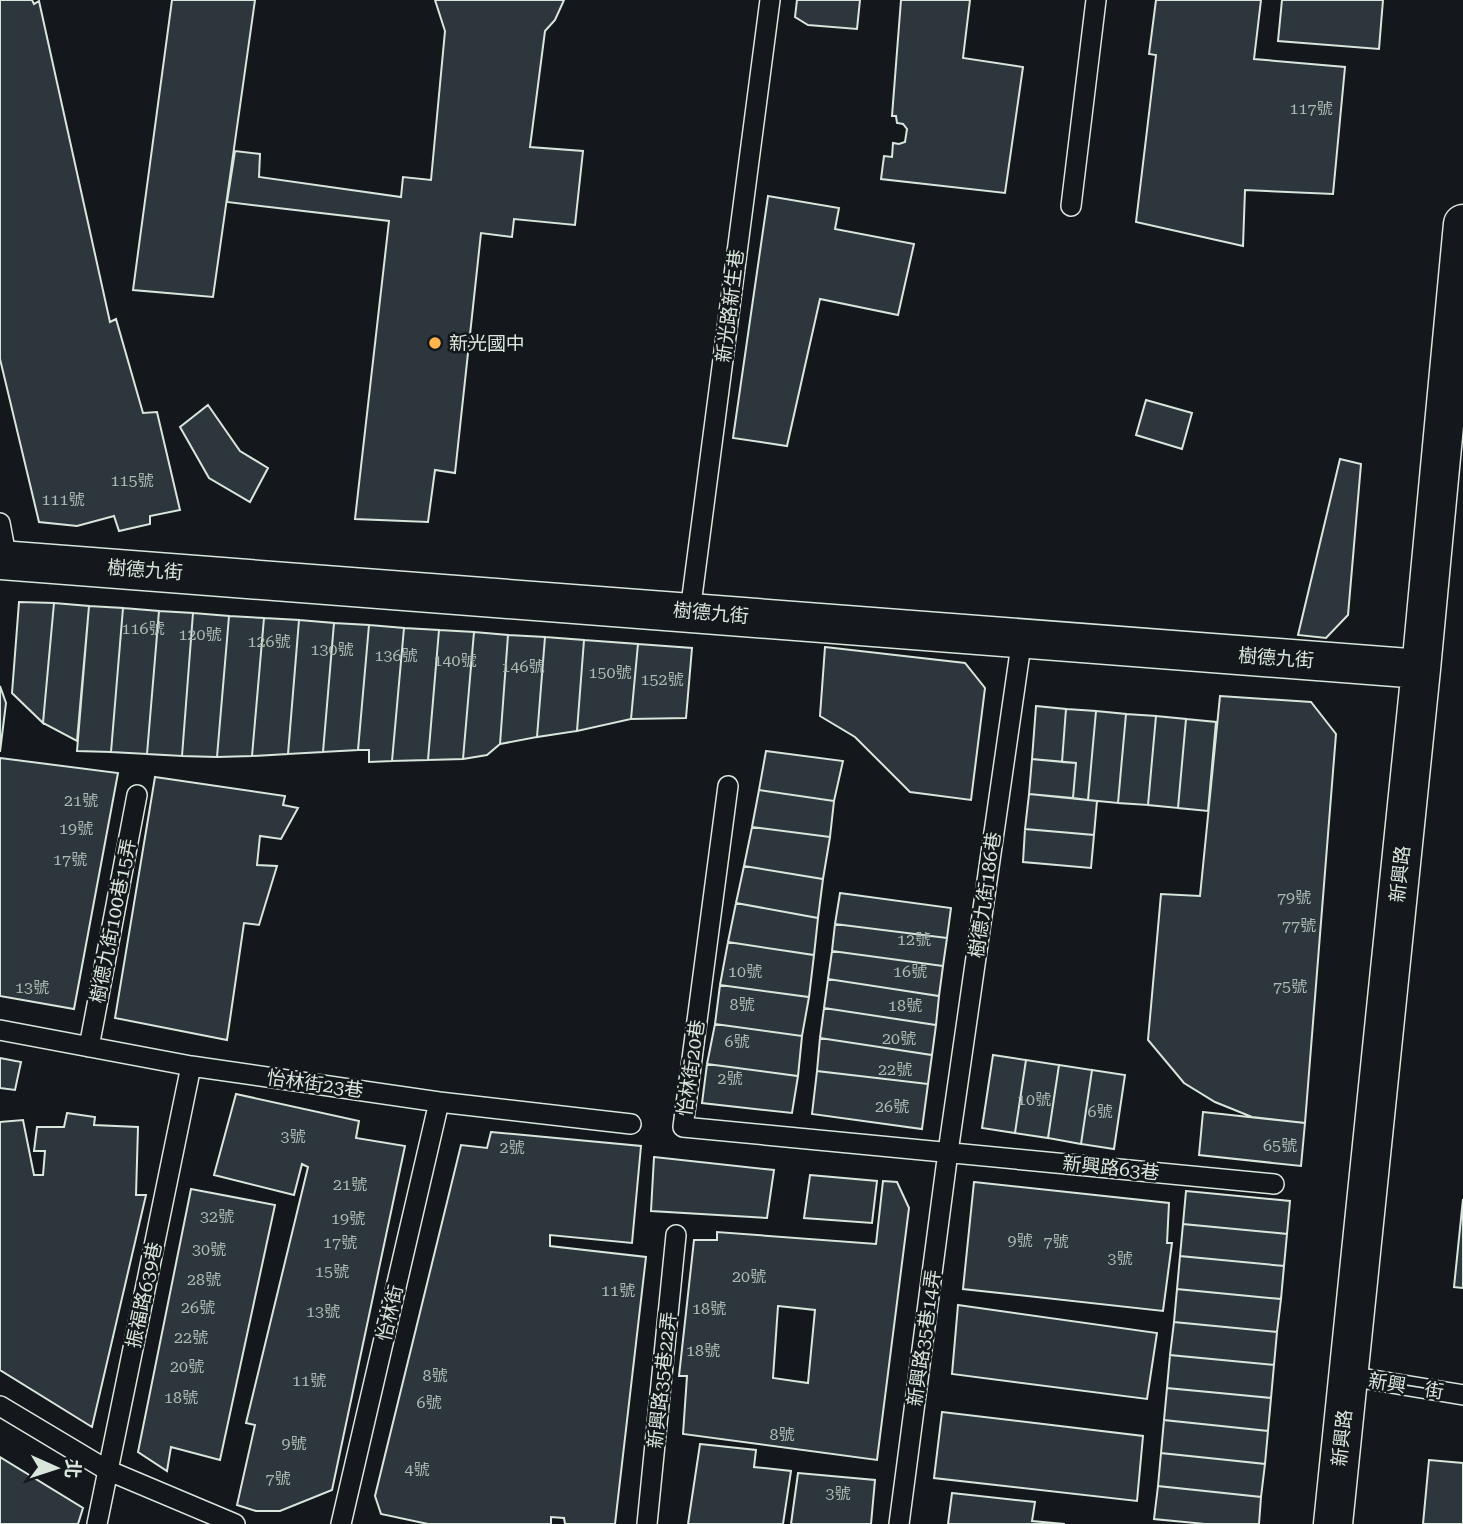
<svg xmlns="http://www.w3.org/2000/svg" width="1463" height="1524" viewBox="0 0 1463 1524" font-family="'Roboto Serif','Noto Sans TC',serif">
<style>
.building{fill:#2c363c;stroke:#d8e6dc;stroke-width:2;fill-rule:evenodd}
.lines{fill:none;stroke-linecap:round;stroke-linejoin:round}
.service-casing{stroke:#d8e6dc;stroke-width:22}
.minor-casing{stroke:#d8e6dc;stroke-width:41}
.service{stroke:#14181c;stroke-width:19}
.minor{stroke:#14181c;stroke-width:38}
.poi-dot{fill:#ffb74d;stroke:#14181c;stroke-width:2.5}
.labels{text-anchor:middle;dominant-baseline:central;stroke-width:5;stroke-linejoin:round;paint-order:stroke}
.number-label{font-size:16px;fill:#adbab4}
.street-label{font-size:19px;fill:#d8e6dc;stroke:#14181c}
.poi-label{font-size:19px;fill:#d8e6dc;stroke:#14181c;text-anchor:start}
</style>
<rect width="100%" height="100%" fill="#14181c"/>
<path class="building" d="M0,0H32L34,4L39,1L110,322L116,319L143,413L157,412L180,510L150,516V524L119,531L114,516L77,526L39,522L0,359Z
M172,0H255L213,297L133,290Z
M564,0L555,20L545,31L530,147L583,151L575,225L514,219L512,237L481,233L455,473L435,470L428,522L355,519L389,221L227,202L235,151L260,154L259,177L401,197L403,177L431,180L445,31L435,0Z
M797,0H860L857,29L808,25L795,17Z
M901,0H970L963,58L1023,67L1005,193L881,179L884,156L892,157L893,143L899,144L905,142L907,129L903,124L897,123L896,116H892Z
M1156,0H1261L1254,59L1345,67L1333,194L1245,190L1243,246L1136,222L1156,55L1149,54Z
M1282,0H1383L1379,49L1278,41Z
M768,196L839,208L835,229L914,244L898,315L820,299L787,446L733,438Z
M1146,400L1192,413L1182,449L1136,435Z
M208,405L240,451L268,468L250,502L209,478L180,427Z
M1340,459L1361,464L1348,615L1326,638L1298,635Z
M19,602L54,603L43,723L12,693Z
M54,603L89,606L77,741L43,723Z
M89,606L123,608L111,752L77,751Z
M123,608L159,611L147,754L111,752Z
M159,611L193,613L182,756L147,754Z
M193,613L229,616L217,757L182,756Z
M229,616L264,618L252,756L217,757Z
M264,618L299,620L288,754L252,756Z
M299,620L334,623L323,752L288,754Z
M334,623L369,625L358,750L323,752Z
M369,625L404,628L392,761L369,762V750H358Z
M404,628L439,630L428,760L392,761Z
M439,630L474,632L463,759L428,760Z
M474,632L508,635L500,744L487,755L463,759Z
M508,635L545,637L537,737L500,744Z
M545,637L584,640L577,731L537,737Z
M584,640L638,644L631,719L577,731Z
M638,644L692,648L686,718L631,719Z
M825,647L965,663L985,688L971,800L910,792L855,737L820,716Z
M0,686L6,703L0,752Z
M1220,696L1311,702L1336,734L1305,1123L1252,1117L1215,1102L1184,1083L1148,1040L1161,894L1200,896Z
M1036,706L1066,709L1062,762L1032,759Z
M1066,709L1096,711L1088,800L1073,798L1076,763L1062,762Z
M1096,711L1126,714L1118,803L1088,800Z
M1126,714L1156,716L1148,805L1118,803Z
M1156,716L1186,719L1178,808L1148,805Z
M1186,719L1216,722L1208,811L1178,808Z
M766,751L843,761L834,801L759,790Z
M0,758L118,773L74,1009L0,996Z
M1032,759L1076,763L1073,798L1029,794Z
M155,777L285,796L283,805L298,808L281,839L260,836L257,865L277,866L259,925L244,923L227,1040L115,1018Z
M759,790L834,801L830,837L752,827Z
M1029,794L1097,801L1094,835L1025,829Z
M752,827L830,837L823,879L744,866Z
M1025,829L1094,835L1091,868L1023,862Z
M744,866L823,879L818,918L736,903Z
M840,893L951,908L947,938L835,924Z
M736,903L818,918L814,955L728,942Z
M835,924L947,938L943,966L832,951Z
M728,942L814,955L809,997L720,985Z
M832,951L943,966L939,996L828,979Z
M828,979L939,996L936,1025L824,1008Z
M720,985L809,997L802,1036L715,1024Z
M824,1008L936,1025L932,1055L820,1038Z
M715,1024L802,1036L798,1076L707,1064Z
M820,1038L932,1055L928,1084L817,1071Z
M993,1055L1026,1060L1015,1133L982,1128Z
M0,1058L21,1062L15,1090L0,1088Z
M1026,1060L1059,1065L1048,1138L1015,1133Z
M707,1064L798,1076L792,1113L702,1103Z
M1059,1065L1092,1070L1081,1144L1048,1138Z
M1092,1070L1125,1075L1114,1149L1081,1144Z
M817,1071L928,1084L922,1129L812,1114Z
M236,1094L359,1121L356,1138L405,1146L332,1490L280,1511H256L237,1505L255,1425L246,1423L308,1167L302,1164L294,1195L214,1175Z
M1203,1112L1305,1123L1301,1166L1199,1155Z
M67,1113L95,1117L94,1125L138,1127L136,1195H146L92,1427L0,1370V1122L23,1120L34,1175H43L45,1151H34L37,1127H64Z
M491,1132L641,1146L632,1243L550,1235V1246L646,1257L615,1524H565L564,1518L551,1517V1524H428L381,1514L375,1496L461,1145L487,1148Z
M654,1157L774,1170L767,1218L651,1211Z
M810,1175L877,1181L872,1223L804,1218Z
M883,1181L897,1182L909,1208L877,1460L683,1434L687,1376H679L694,1240H717V1232L876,1244ZM778,1306L815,1310L808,1383L773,1378Z
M974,1182L1169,1203L1167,1243H1172L1163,1311L963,1289Z
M191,1189L275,1205L220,1460L171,1447L167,1471L138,1452Z
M1186,1191L1290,1201L1287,1234L1183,1224Z
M1463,1199V1288L1454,1287Z
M1183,1224L1287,1234L1284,1266L1180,1256Z
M1180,1256L1284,1266L1281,1299L1177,1289Z
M1177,1289L1281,1299L1277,1332L1174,1322Z
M958,1305L1157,1333L1147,1399L952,1374Z
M1174,1322L1277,1332L1274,1365L1170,1355Z
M1170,1355L1274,1365L1271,1398L1167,1388Z
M1167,1388L1271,1398L1268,1431L1164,1420Z
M942,1412L1143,1436L1137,1501L934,1478Z
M1164,1420L1268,1431L1265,1464L1161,1453Z
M700,1444L756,1450L754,1467L791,1471L783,1524H688Z
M1161,1453L1265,1464L1261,1497L1158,1486Z
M0,1457L83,1508L78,1524H0Z
M1429,1460L1463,1463V1524H1423Z
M798,1473L875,1480L871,1524H791Z
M1158,1486L1261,1497L1259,1524H1205L1154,1519Z
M952,1493L1035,1502L1032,1521L1065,1524H948Z"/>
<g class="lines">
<g class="service-casing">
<path id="service" d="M1071,206L1096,0
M0,523L7,560
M690,612L770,0
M728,786L683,1127L1274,1184
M0,1030L191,1066L439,1102L631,1124
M89,1047L137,795
M1349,1376L1463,1395
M0,1406L107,1470L235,1524
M97,1524L191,1066
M341,1524L439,1102
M647,1524L676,1235
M899,1524L948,1152L1022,638"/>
</g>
<g class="minor-casing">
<path id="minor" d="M0,560L1421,669
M1333,1524L1421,669L1463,224"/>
</g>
<use href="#service" class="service"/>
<use href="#minor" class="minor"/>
</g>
<circle class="poi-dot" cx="435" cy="343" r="7"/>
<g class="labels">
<g class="number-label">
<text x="1311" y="108">117號</text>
<text x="132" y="480">115號</text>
<text x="63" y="499">111號</text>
<text x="143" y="628">116號</text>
<text x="200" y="634">120號</text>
<text x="269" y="641">126號</text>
<text x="332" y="649">130號</text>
<text x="396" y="655">136號</text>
<text x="455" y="660">140號</text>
<text x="523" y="666">146號</text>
<text x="610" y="672">150號</text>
<text x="662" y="679">152號</text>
<text x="81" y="800">21號</text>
<text x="76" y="828">19號</text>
<text x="70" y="859">17號</text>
<text x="1294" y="897">79號</text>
<text x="1299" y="925">77號</text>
<text x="914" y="939">12號</text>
<text x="745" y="971">10號</text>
<text x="910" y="971">16號</text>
<text x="1290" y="986">75號</text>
<text x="32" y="987">13號</text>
<text x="742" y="1004">8號</text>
<text x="905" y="1005">18號</text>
<text x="899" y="1038">20號</text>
<text x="737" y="1041">6號</text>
<text x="895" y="1069">22號</text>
<text x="730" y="1078">2號</text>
<text x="1034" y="1099">10號</text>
<text x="892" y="1106">26號</text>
<text x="1100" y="1111">6號</text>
<text x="293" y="1136">3號</text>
<text x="1280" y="1145">65號</text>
<text x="512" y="1147">2號</text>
<text x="350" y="1184">21號</text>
<text x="217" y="1216">32號</text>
<text x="348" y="1218">19號</text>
<text x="1020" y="1240">9號</text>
<text x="1056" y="1241">7號</text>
<text x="340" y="1242">17號</text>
<text x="209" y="1249">30號</text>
<text x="1120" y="1258">3號</text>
<text x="332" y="1271">15號</text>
<text x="749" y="1276">20號</text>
<text x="204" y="1279">28號</text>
<text x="618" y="1290">11號</text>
<text x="198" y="1307">26號</text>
<text x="709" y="1308">18號</text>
<text x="323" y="1311">13號</text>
<text x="191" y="1337">22號</text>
<text x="703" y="1350">18號</text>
<text x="187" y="1366">20號</text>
<text x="435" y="1375">8號</text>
<text x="309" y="1380">11號</text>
<text x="181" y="1397">18號</text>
<text x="429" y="1402">6號</text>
<text x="782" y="1434">8號</text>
<text x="294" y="1443">9號</text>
<text x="417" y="1469">4號</text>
<text x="278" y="1478">7號</text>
<text x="838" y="1493">3號</text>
</g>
<g class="street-label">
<text transform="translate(730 306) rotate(-83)">新光路新生巷</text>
<text transform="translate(145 570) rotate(4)">樹德九街</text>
<text transform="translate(711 613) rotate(5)">樹德九街</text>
<text transform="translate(1276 658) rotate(4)">樹德九街</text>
<text transform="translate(1400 874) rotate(-84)">新興路</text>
<text transform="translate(985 895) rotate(-82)">樹德九街186巷</text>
<text transform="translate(113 921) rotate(-79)">樹德九街100巷15弄</text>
<text transform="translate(691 1068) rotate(-82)">怡林街20巷</text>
<text transform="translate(315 1084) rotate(8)">怡林街23巷</text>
<text transform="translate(1111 1168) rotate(6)">新興路63巷</text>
<text transform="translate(144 1295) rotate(-78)">振福路639巷</text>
<text transform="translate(390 1313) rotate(-77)">怡林街</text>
<text transform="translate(924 1338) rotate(-82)">新興路35巷14弄</text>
<text transform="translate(662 1380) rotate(-84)">新興路35巷22弄</text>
<text transform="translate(1406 1386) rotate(9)">新興一街</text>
<text transform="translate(1342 1438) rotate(-84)">新興路</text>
</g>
<g class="poi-label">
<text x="449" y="343">新光國中</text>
</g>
</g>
<g transform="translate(56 1468) rotate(93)" stroke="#14181c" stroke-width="5" paint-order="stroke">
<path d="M0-5L12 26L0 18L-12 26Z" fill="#d8e6dc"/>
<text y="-10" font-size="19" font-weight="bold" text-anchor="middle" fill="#d8e6dc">北</text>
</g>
</svg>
